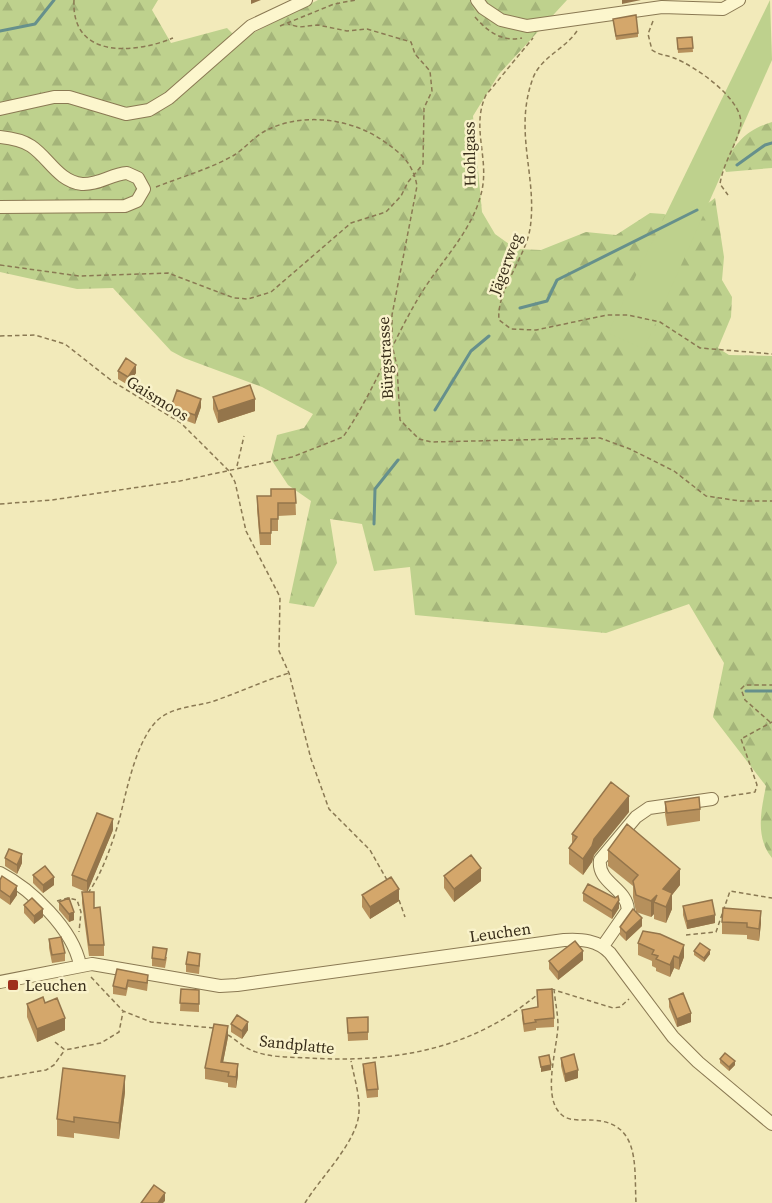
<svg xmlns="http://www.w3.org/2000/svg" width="772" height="1203" viewBox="0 0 772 1203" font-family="'Source Serif 4',serif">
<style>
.forest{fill:url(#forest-firs)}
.park{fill:#bed18d}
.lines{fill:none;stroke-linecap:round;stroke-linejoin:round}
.stream{stroke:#66908c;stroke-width:3}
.minor-casing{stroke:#8a7953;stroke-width:14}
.path{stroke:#8a7953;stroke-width:1.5;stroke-dasharray:4.5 3;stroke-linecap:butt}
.minor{stroke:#fcf6cd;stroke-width:12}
.wall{fill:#b6905c}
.shaded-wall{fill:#94754b}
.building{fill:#d4a76b;stroke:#94754b;stroke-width:1.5}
.poi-dot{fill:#9f301d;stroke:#f9f2ca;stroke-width:2}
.labels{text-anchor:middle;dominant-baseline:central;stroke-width:5;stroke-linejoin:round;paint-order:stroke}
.street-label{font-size:16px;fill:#382d19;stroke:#f9f2ca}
.poi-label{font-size:16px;fill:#382d19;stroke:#f9f2ca;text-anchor:start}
</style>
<defs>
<pattern id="forest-firs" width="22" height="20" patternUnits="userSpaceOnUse" patternTransform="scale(1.5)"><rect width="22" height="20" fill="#bed18d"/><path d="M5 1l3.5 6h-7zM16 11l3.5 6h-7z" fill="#a4b479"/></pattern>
</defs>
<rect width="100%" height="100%" fill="#f2eaba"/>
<path class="forest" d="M0,0H158L152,10L171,43L227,28L239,40L318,0H567L499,74L473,116L482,212L495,234L516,249L541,250L586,232L616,235L650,213L664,214L683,222L715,198L724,257L722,280L732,297L731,317L718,348L729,355L772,356V858C755,837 761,811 766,786L713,717L724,663L689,604L606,633L415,615L410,567L374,571L362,524L330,519L337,563L314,607L289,603L311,501L288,485L271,459L277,435L304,428L313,414L262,387L184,358L171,351L113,288L77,289L0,272Z
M772,122V168L726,172L722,163C740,141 744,131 772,122Z"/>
<path class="park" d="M770,0L772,60L644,349L608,333Z"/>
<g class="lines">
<path class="stream" d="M0,31L35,24L54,0
M737,165L765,145L772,143
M520,308L547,301L557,280L697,210
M435,410L471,351L489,336
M374,524L375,489L398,460
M746,691H772"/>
<g class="minor-casing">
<path id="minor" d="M477,0L483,8L501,20L527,26L662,7L723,9L739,0
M0,109L54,97H69L126,114L149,110L169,98L251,26L306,0
M0,137C10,138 22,140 31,146C49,158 58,181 82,184C99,185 111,174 127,173L138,178L144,189L137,201L125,206L0,207
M0,873C31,889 73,929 80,965
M603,946L628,910C627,888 597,883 600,860L636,817L649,808L712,799
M0,982L92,964L220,986L237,985L564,940C582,939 597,940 610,953L673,1037L698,1062L772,1124"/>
</g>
<path class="path" d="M74,0C71,59 134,54 173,38
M475,17C488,32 502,42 522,38
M653,21L648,34L652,50C659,55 666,55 674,58C695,66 748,102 740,128C735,147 723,164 720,184L728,195
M280,26L334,4L356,0
M577,31C565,49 541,57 533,78C513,132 538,177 530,229C525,258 496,292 499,320L511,329L536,330L607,315H628L660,322L700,348L772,354
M156,187C181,177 213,168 236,154C246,147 254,137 265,131C301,112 350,118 382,140C401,153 413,163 417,186L392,315V345L397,366L400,420L419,439L432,442L600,438L630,449L674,471L706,496L740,501H772
M0,265L79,276L168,273L234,298L248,299L271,292L351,223L386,212L401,196L408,182L423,164L424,108L432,91L430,71L415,54L411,42L367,29L347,31L318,25L299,27L288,24
M0,336L35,335L65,344L112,381L181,423L229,471L235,482L246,531L280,597L279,651L289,673L311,759L329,809L370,850L387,880
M237,466L244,436
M0,504L52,500L180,481L292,457L343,437C374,392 393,339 422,292C442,260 474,229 482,190C489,157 471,127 486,95L533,38
M770,722L745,700L741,689L745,685H772
M724,797L755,792L757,785L741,739L772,722
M88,893C102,874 112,844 119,821C126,794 137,732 163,716C177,707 196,706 211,702C238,693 263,681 289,673
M399,900L405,917
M57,901L68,898L77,900L81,912L79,932
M686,935L716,932L730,891L772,898
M91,977L123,1011L151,1022L213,1028
M551,989L613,1008L620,1007L629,999
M554,989C555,1001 558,1014 558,1026C557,1048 543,1094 559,1112C565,1120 575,1120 584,1120C641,1118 634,1162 636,1203
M228,1035C235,1039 243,1047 251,1050C268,1058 292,1057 310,1058C393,1063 472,1050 538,994
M55,1042L65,1050L101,1043L119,1032L123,1012
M0,1078L46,1070L54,1065L64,1051
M305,1203C320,1178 358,1141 359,1112C360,1095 354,1077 351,1061"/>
<use href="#minor" class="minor"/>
</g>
<path class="wall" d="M613,19L638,33V37L616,40Z
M692,37L693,52L678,53L677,38Z
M118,371L136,373L128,385L118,379Z
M213,397L255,411L218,423L213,409Z
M171,407H201L195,424L171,415Z
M295,489L296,515L278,516V531H271V545H260L257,509V496H271Z
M665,802L700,809V821L667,826L665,814Z
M629,812L594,855L592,862L583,875L569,864V848L572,844V834Z
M113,830L87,892L94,908L104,945V956H89L82,903V892H86L72,886V875Z
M608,850L680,885L672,895V909L666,923L654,919V914L651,917L636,912L633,897V886L608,866Z
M5,858L22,863L17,874L5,866Z
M33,875L54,885L43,893L33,883Z
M444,876L481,881L454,902L444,888Z
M0,880L17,895L10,905L0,898Z
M583,893L615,898L619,908L612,919L583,901Z
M362,895L399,901L370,919L362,907Z
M59,902L74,920L69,922L59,910Z
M24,905L43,917L34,924L24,913Z
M683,906L715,923L687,929L683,915Z
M722,922L761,923L759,941L747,939V935L722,934Z
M642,926L626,941L620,935V927Z
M49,939L65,953V961L52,963L49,948Z
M638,943L684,957L679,970L674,968L670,977L656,971V968L652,966V961L638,955Z
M694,951L710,954L704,962L694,955Z
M167,957L165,968L152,966V958Z
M583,960L558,980L549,969V961Z
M200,962L199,974L186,972V964Z
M117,969L148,982L147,991L128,987L126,996L113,994V986Z
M181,989L199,990V1012L180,1011Z
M537,990L554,1018V1027L536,1028V1030L524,1032L522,1018V1010L538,1007Z
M669,999L691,1022L677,1027L669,1007Z
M45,1003L65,1030L37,1042L27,1017V1004Z
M368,1017V1040L348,1041L347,1018Z
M231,1024L248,1030L242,1039L231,1032Z
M228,1037L223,1062L238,1075L236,1088L228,1087V1083L205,1079V1068Z
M561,1058L578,1078L565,1082L561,1066Z
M720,1059L735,1065L729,1071L720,1063Z
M363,1064L378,1089V1097L367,1098L363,1072Z
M125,1092L119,1139L74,1133V1138L57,1136V1119Z"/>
<path class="shaded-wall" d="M251,0H261L251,4Z
M622,0H641L622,4Z
M136,365V373L128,385V377Z
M201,399V407L195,424V415Z
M255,399V411L218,423V411Z
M629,796V812L594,855L592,862L583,875V859L594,839Z
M113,819V830L87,893V881Z
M22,854V863L17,874V865Z
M481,868V881L454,902V889Z
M680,869V885L672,895V909L666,923V907L663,889Z
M54,877V885L43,893V885Z
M17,886V895L10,905V897Z
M399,889V901L370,919V907Z
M657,895L654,902V914L651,917V901Z
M619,900V908L612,919V911Z
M43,909V917L34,924V916Z
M761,911V923L759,941V929Z
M74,912V920L69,922V914Z
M715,915V923L687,929V921Z
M642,918V926L626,941V933Z
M684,945V957L679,970V958Z
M710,950V954L704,962V958Z
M583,951V960L558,980V972Z
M674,956V968L670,977V965Z
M691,1013V1022L677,1027V1019Z
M65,1018V1030L37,1042V1029Z
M248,1022V1030L242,1039V1031Z
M228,1026V1037L221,1073V1062Z
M735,1061V1065L729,1071V1067Z
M238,1064V1075L236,1088V1077Z
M551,1065V1070L541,1072V1067Z
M578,1070V1078L565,1082V1074Z
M125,1076V1092L119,1139V1123Z
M165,1193V1201L163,1203H158Z"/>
<path class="building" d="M636,15L638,33L616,36L613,19Z
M692,37L693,48L678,49L677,38Z
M126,358L136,365L128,377L118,371Z
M250,385L255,399L218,411L213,397Z
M177,390L201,399L195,415L171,407Z
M271,489H295L296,503H278V519H271V533H260L257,496H271Z
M611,782L629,796L594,839L592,846L583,859L569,848L577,837L572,834Z
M699,797L700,809L667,813L665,802Z
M97,813L113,819L87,881L72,875Z
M627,824L680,869L663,889L672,893L666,907L654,902L657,895L651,901L636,895L633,881L638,875L608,850Z
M9,849L22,854L17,865L5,858Z
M471,855L481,868L454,889L444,876Z
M45,866L54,877L43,885L33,875Z
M2,876L17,886L10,897L0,890V880Z
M391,877L399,889L370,907L362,895Z
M588,884L615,898L618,896L619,900L612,911L583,893Z
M82,892H94V908L100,907L104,945H89Z
M32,898L43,909L34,916L24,905Z
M69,898L74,912L69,914L59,902Z
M712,900L715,915L687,921L683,906Z
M723,908L761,911L759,929L747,927V923L722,922Z
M633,909L642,918L626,933L620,927Z
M643,931L660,934L684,945L679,958L674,956L670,965L656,959L658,956L652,954L654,950L638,943Z
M61,937L65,953L52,955L49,939Z
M575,941L583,951L558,972L549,961Z
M700,943L710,950L704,958L694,951Z
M153,947L167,949L165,960L152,958Z
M188,952L200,954L199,966L186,964Z
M117,969L148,975L147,983L128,980L126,989L113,986Z
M181,989L199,990V1004L180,1003Z
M552,989L554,1018L535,1020L536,1022L524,1024L522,1010L538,1007L537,990Z
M683,993L691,1013L677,1019L669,999Z
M43,997L45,1003L57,998L65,1018L37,1029L27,1004Z
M237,1015L248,1022L242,1031L231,1024Z
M368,1017V1032L348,1033L347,1018Z
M214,1024L228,1026L221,1062L238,1064L236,1077L228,1076L229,1072L205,1068Z
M725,1053L735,1061L729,1067L720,1059Z
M574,1054L578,1070L565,1074L561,1058Z
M549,1055L551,1065L541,1067L539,1057Z
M375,1062L378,1089L367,1090L363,1064Z
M63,1068L125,1076L119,1123L74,1117V1122L57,1119Z
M154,1185L165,1193L158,1203H141Z"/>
<rect class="poi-dot" x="7" y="979" width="12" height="12" rx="3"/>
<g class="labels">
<g class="street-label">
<text transform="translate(469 154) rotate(-91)">Hohlgass</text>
<text transform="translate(505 264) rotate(-69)">Jägerweg</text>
<text transform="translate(385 358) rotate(-93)">Bürgstrasse</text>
<text transform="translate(158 398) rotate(32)">Gaismoos</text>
<text transform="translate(500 932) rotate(-8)">Leuchen</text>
<text transform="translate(297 1044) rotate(6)">Sandplatte</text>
</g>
<g class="poi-label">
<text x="25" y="985">Leuchen</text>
</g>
</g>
</svg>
